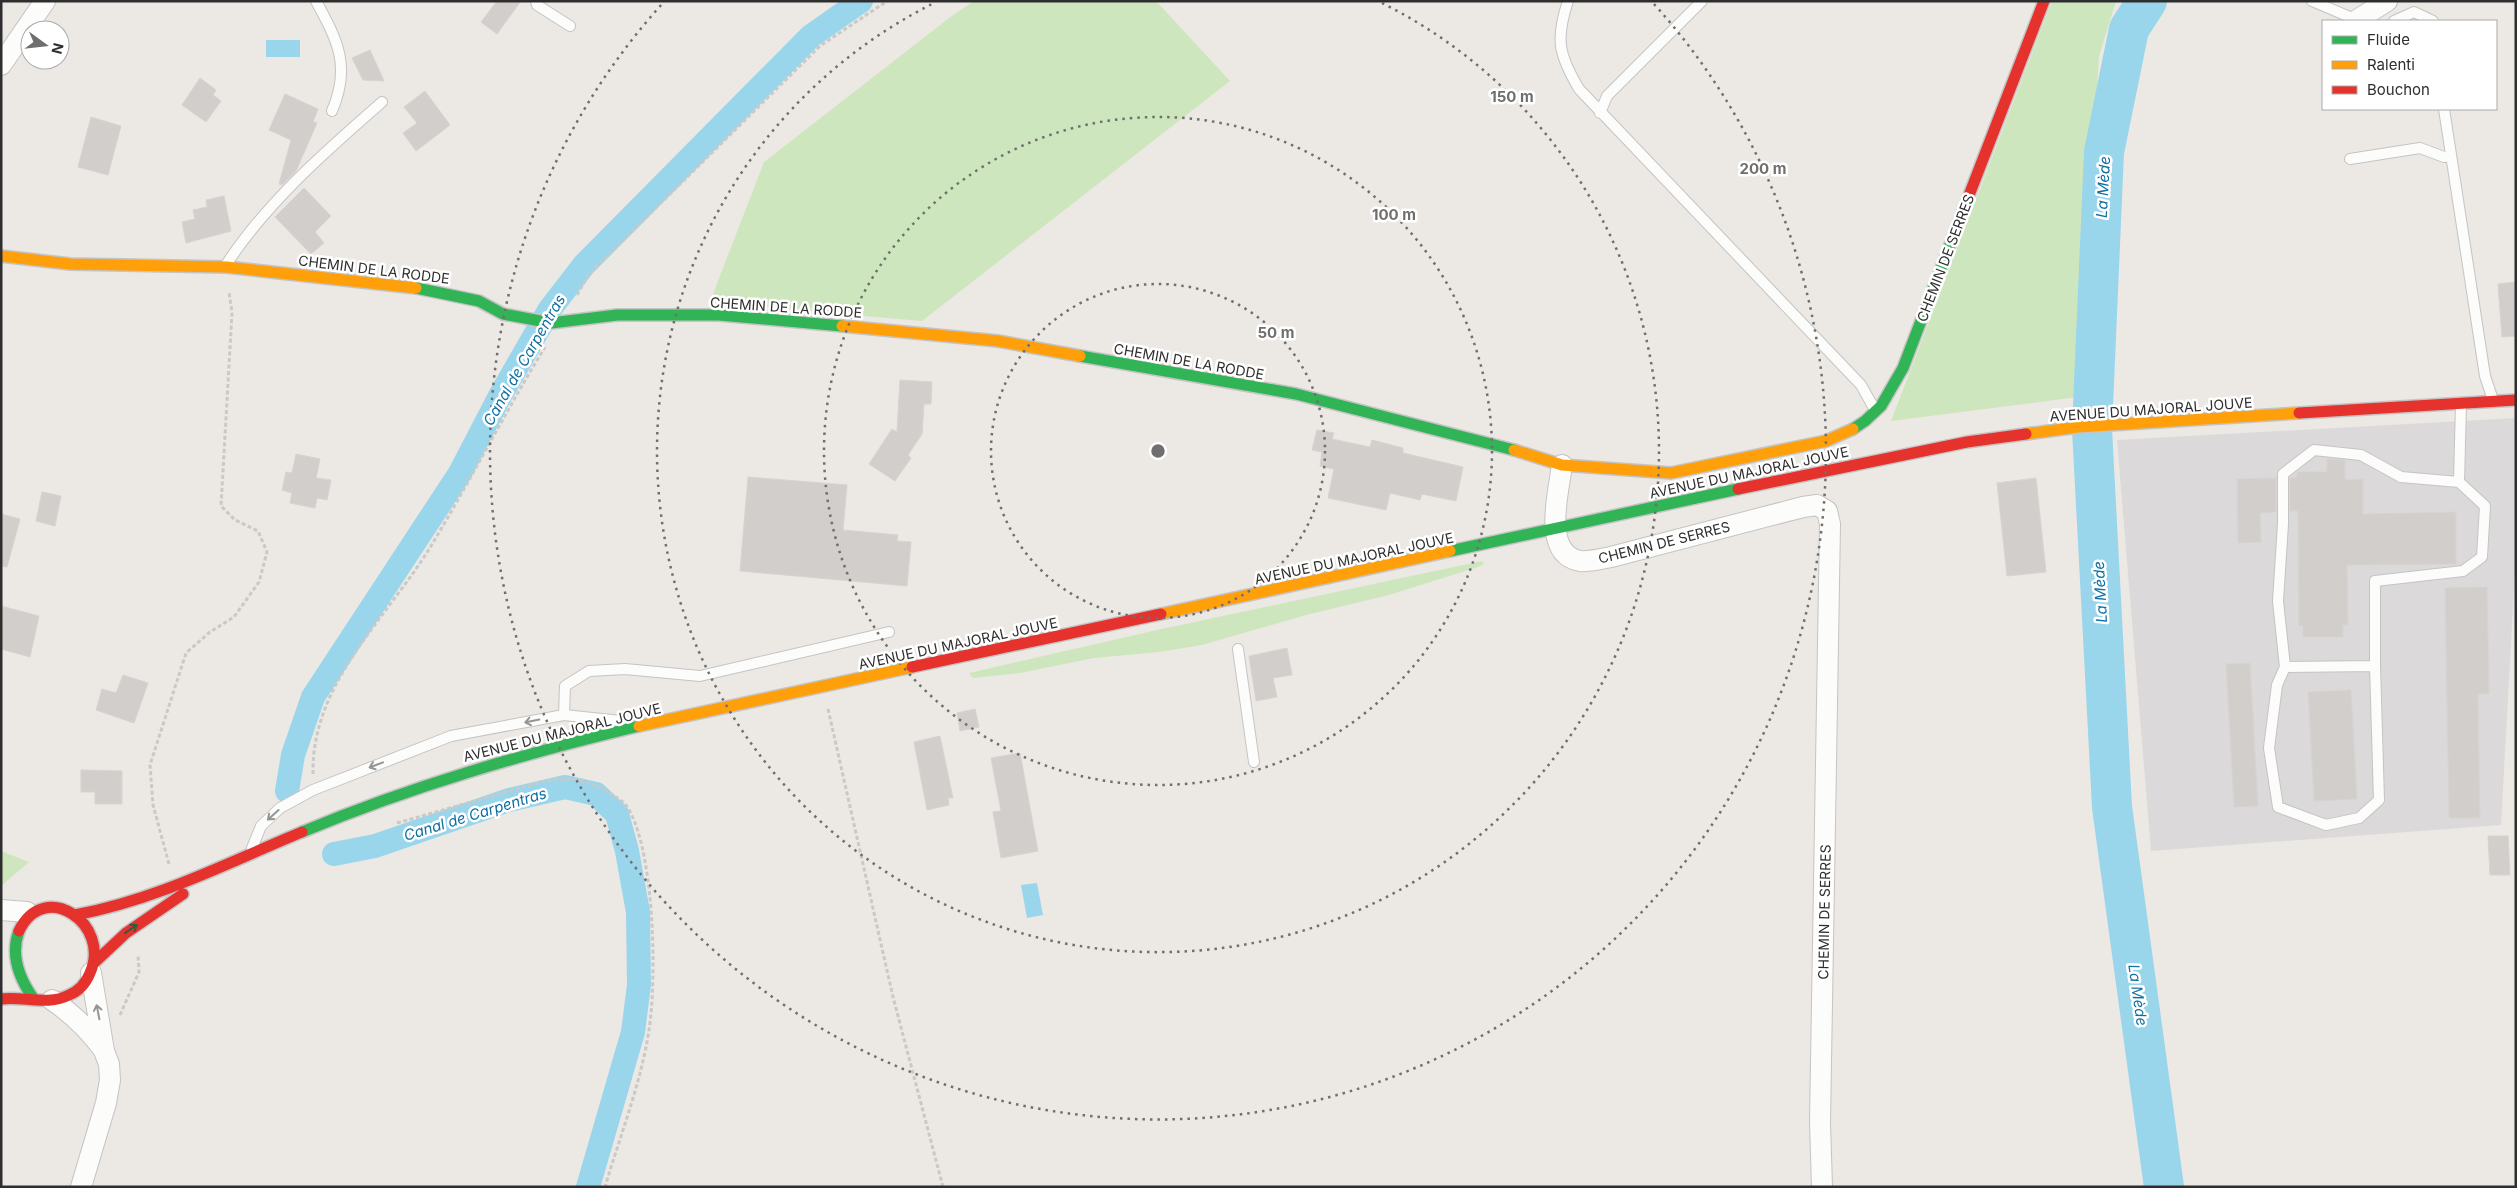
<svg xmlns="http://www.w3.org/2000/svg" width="2517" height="1188" viewBox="0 0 2517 1188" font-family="Inter,sans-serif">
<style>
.industrial{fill:#dcd9db}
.green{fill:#cee6be}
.water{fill:#99d6ec}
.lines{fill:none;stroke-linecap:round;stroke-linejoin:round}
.canal{stroke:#99d6ec;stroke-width:24}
.river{stroke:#99d6ec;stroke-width:40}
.building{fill:#d1cecb;stroke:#d7d4d0}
.lane-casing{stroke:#c5c4c5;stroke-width:12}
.street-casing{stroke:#c5c4c5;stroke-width:22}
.fast-casing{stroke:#c5c4c5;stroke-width:14}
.slow-casing{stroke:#c5c4c5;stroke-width:14}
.jam-casing{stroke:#c5c4c5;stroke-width:14}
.path{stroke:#c9c9c8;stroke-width:3;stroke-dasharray:4 2.5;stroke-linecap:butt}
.lane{stroke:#fcfcfb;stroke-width:10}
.street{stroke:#fcfcfb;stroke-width:20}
.fast{stroke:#30b455;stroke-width:11}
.slow{stroke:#ff9f0a;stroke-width:11}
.jam{stroke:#e5322d;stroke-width:11}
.oneway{stroke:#959594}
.oneway2{stroke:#2f5d3c}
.ring{fill:none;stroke:#706f6e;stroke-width:2.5;stroke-dasharray:2.5 5}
.labels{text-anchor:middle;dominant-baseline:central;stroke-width:5;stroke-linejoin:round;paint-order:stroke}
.street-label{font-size:14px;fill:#2e2e2e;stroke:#fff}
.water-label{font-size:15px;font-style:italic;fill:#0d6fa3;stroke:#fff}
.centre{fill:#706f6e;stroke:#fff;stroke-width:2.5}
.ring-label{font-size:15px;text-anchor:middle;font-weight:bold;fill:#706f6e;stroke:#fff;stroke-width:5;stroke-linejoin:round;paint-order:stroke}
</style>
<rect width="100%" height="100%" fill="#ece8e4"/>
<path class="industrial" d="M2516,418V552L2501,825L2151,851L2117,440Z"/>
<path class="green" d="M974,1H1156L1230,81L922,321L772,308L713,294L764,162L949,18Z
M2052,1H2116L2099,56L2078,397L1891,421Z
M1482,561L1484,563L1481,566L1389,595L1306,615L1202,645L1159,652L1094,658L1020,673L973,678L969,673L1157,630Z
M1,851L29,862L1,886Z"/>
<path class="water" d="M266,40H300V57H266Z
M1037,883L1043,915L1027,918L1021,885Z"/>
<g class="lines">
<path class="canal" d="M287,791L293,755L313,697L460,473L500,396L550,309L584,265L811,36L861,1
M334,854L375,846L509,800L565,787L596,794L617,814L627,851L638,912L639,985L633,1032L588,1187"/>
<path class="river" d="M2147,1L2129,29L2104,152L2092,429L2112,807L2164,1187"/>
</g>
<path class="building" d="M497,1H521L497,34L481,22Z
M370,50L384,81L363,80L352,58Z
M200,78L216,90L213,95L221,101L206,122L182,105Z
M425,91L450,125L416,151L403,133L417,123L404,107Z
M285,94L318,109L313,122L317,123L296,171L282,185L279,184L291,140L269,130Z
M91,117L121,126L108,175L78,167Z
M304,188L331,216L315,232L324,243L311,254L275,217Z
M224,196L231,231L186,243L182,222L195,219L193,210L207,207L206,200Z
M2516,282V336L2502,337L2498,284Z
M900,380L932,382L931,404H924L922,434L908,455L911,458L895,481L869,464L892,429L897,432Z
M1317,430L1334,433L1332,439L1370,447L1372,440L1403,448V453L1463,467L1456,501L1422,494L1420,500L1390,493L1386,510L1328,498L1334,469L1320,466L1322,452L1312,450Z
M296,454L320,459L316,478L331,480L327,500L317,498L315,508L290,503L292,493L282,490L286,472L292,473Z
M2327,459L2345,460V480L2363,479V514L2456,512V564L2347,565L2348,625H2343V637H2303V626H2299L2298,511H2290V478L2297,477V472H2327Z
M748,477L847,485L843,530L898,535L897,541L911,542L907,586L740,571Z
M2036,478L2046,572L2007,576L1997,483Z
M2276,478V512L2260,513L2261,542L2238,543L2237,479Z
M42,492L61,496L55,526L36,521Z
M1,514L20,519L7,567L1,566Z
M2487,587L2489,694H2478L2480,818H2449L2445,588Z
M1,606L39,616L30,657L1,649Z
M1287,648L1292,675L1273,678L1277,697L1256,701L1249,656Z
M2250,663L2258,806L2234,807L2226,664Z
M123,675L148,683L134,723L96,710L102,689L116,693Z
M2351,690L2357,799L2314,801L2308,692Z
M975,709L979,727L960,731L957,713Z
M940,736L953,798H948L949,805L927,810L914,742Z
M1020,753L1038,851L1001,858L993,812L1001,811L991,758Z
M81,770L122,771V804H95V792H81Z
M2488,836H2508L2510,875H2490Z"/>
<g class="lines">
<g class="lane-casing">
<path id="lane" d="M316,1C338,41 351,67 332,111
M536,1L537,5L570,26
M1568,1C1555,40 1559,55 1579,89L1861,385L1875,410
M2312,1L2357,20
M2394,21L2414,12L2433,21
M2444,109L2485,376L2493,400
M1600,113L1607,96L1702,1
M2350,159L2420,148L2444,157L2450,156
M226,265C266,203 327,150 382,102
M1238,649L1254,762
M2375,666L2379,800L2359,818L2326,825L2278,807L2269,748L2277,685L2285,667L2375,666V581L2463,571L2482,557L2485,506L2459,482L2461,404
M2285,667L2278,601L2283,524V474L2314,450L2361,455L2401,477L2459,482
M564,715L565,686L589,671L625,669L700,676L889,632
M252,848L261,826L280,808L313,790L451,736L564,715L621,721"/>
</g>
<g class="street-casing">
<path id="street" d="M2357,20L2387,1
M1,65L45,1
M1562,465C1559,491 1541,554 1580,561C1590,562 1601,559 1611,557L1803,507L1817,505L1827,511L1830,524L1820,1122L1822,1187
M1,910L27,912
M52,1000C73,1014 88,1029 103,1049
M81,1187L106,1103L110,1080L109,1064L104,1051L91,973"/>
</g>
<g class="fast-casing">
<path id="fast" d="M416,288L479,301L503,314L551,323L617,315H719L842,326
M1080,356L1296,394L1514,450
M1853,429L1865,421L1881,406L1903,368L1968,198
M1450,551L1738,489
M302,832C412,786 523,754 639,726
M19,931C10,955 19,978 33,998"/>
</g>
<g class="slow-casing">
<path id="slow" d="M1,256L70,264L226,267L416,288
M842,326L998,341L1080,356
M2026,434L2078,427L2299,413
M1514,450L1562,465L1671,473L1826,441L1853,429
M1161,614L1450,551
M639,726L912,667"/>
</g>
<g class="jam-casing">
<path id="jam" d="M1968,198L2044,1
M2299,413L2516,400
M1738,489L1967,442L2026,434
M912,667L1161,614
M75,915C156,900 227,863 302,832
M95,962L126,933L183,894
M1,999C23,996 48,1006 69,995C79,991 86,983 90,973C112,924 44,878 19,931"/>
</g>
<path class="path" d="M577,295L589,274L820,46L887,1
M828,709L893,997L943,1187
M313,774C311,681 390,616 434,541C472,477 506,411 545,347
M397,823L545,781C572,777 590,780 613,795C617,798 622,801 625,804C655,843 657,981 649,1030C641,1083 620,1136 605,1187
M169,864L153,805L150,765L186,653L210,632L234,617L259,582L267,552L258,531L235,520L221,506L232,313L229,292
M120,1015L139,972L138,955"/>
<use href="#lane" class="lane"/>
<use href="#street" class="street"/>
<use href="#fast" class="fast"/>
<use href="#slow" class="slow"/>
<use href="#jam" class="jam"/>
</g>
<defs><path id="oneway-shaft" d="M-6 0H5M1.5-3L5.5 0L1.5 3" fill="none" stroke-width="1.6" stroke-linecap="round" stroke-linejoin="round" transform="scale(1.25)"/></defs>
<g class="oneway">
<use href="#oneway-shaft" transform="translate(532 721) rotate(169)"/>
<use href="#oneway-shaft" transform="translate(376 765) rotate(159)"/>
<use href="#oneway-shaft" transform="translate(273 815) rotate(138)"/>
<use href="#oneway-shaft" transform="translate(98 1012) rotate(-101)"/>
</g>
<use class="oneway2" href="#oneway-shaft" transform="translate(131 929) rotate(-35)"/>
<g class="ring">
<circle cx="1158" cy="451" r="167"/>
<circle cx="1158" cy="451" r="334"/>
<path d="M1382 3A501 501 0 1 1 934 3"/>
<path d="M1654 4A668 668 0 1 1 662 4"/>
</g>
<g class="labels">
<g class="street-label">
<text transform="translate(1945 258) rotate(-69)">CHEMIN DE SERRES</text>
<text transform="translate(374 269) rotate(7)">CHEMIN DE LA RODDE</text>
<text transform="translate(786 307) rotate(4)">CHEMIN DE LA RODDE</text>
<text transform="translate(1189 361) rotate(10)">CHEMIN DE LA RODDE</text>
<text transform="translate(2151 409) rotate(-4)">AVENUE DU MAJORAL JOUVE</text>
<text transform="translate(1749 472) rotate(-12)">AVENUE DU MAJORAL JOUVE</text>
<text transform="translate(1664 542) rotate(-14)">CHEMIN DE SERRES</text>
<text transform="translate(1354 558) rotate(-12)">AVENUE DU MAJORAL JOUVE</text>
<text transform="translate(958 643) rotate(-12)">AVENUE DU MAJORAL JOUVE</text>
<text transform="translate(562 732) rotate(-14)">AVENUE DU MAJORAL JOUVE</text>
<text transform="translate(1824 912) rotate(-89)">CHEMIN DE SERRES</text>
</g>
<g class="water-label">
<text transform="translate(2103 187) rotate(-87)">La Mède</text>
<text transform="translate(524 360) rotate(-60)">Canal de Carpentras</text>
<text transform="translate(2100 592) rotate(-93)">La Mède</text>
<text transform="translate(475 814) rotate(-17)">Canal de Carpentras</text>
<text transform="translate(2138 995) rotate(82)">La Mède</text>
</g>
</g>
<circle cx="1158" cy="451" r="8" class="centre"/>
<g class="ring-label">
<text x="1512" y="102">150 m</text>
<text x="1763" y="174">200 m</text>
<text x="1394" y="220">100 m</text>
<text x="1276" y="338">50 m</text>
</g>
<rect width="2517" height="1188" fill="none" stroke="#2e2e2e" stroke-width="5"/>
<rect x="2322" y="20" width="175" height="90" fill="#ffffff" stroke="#ababab"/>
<rect x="2332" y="36" width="25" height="8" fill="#30b455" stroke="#ababab"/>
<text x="2367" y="45" font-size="15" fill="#2e2e2e">Fluide</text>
<rect x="2332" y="61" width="25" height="8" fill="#ff9f0a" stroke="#ababab"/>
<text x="2367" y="70" font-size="15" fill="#2e2e2e">Ralenti</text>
<rect x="2332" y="86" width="25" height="8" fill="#e5322d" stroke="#ababab"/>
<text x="2367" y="95" font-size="15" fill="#2e2e2e">Bouchon</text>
<g transform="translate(45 45) rotate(105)"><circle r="24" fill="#ffffff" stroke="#ababab"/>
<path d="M0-4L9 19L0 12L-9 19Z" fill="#706f6e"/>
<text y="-8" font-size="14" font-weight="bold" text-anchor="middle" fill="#2e2e2e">N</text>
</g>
</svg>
